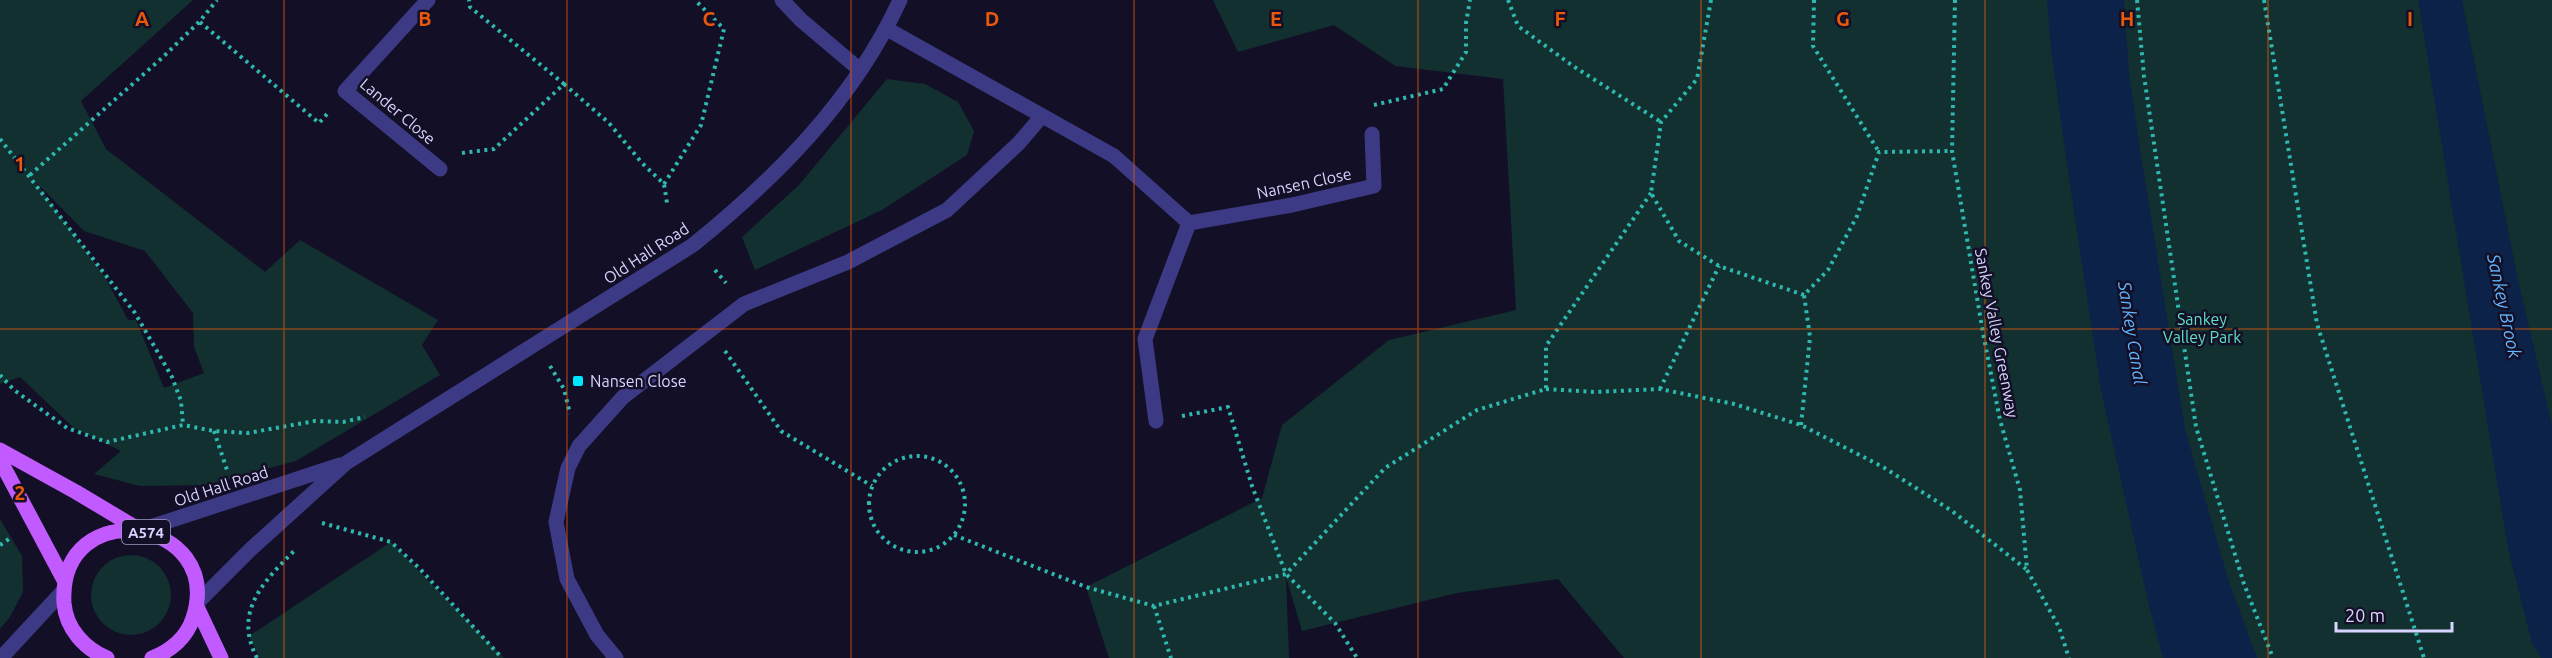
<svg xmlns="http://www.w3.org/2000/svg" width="2552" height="658" viewBox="0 0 2552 658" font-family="Ubuntu,sans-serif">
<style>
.green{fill:#12302f;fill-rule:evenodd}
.water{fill:#0c2248}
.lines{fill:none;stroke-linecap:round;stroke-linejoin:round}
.path{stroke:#2fb8b0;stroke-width:4;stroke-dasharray:3 4.5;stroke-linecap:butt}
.minor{stroke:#3d3a85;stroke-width:15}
.major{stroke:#c25bff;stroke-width:15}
.grid{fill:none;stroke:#e8590c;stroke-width:1.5;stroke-opacity:0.55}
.poi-dot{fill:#00e5ff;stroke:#130f26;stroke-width:2}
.labels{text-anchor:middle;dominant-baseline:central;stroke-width:5;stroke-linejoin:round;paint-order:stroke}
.shield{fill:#130f26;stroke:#9e99be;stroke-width:1.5}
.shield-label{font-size:15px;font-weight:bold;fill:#d9d4ff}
.street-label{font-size:16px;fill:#d9d4ff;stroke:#130f26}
.park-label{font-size:16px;fill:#5fe0c0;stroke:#130f26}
.poi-label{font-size:16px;fill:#d9d4ff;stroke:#130f26;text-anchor:start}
.water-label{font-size:18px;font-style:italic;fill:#62b6ff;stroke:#130f26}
.grid-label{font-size:20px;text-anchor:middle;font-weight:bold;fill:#e8590c;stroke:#130f26;stroke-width:5;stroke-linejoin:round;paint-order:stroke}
</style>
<rect width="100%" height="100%" fill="#130f26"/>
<path class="green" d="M0,0H193L81,101L106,149L265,272L300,240L438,320L422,345L440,375L296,461L207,485L140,486L94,474L121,451L74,428L20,377L0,384ZM34,180L84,231L145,251L193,313L194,347L204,373L164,388L136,320H128L105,277Z
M1213,0H2552V658H1624L1558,579L1457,593L1302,631L1286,577L1289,658H1109L1086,587L1262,498L1282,425L1389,340L1516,310L1503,79L1395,66L1334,25L1238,52Z
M887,79L925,84L958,102L974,131L967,155L882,210L755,270L742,237L799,185Z
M0,519L22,556L23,592L10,617L0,629Z
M391,542L504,658H260L249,636Z
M91 595a40 40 0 1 1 80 0a40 40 0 1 1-80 0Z"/>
<path class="water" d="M2047,0H2124L2129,73L2141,155L2185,429L2229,582L2257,658H2163L2149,606L2101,390L2067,165L2051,48Z
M2418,0H2462L2517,275L2552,425V658H2541L2532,643L2508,549Z"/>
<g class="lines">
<path class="path" d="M1508,0L1518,26L1573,66L1661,122
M1711,0L1697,79L1661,122L1651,193L1679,241L1719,266L1804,295
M1814,0L1813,46L1879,152
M1955,0L1952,151L1983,333L2000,420L2020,490L2027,570L2059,627L2069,658
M2137,0L2144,76L2196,427L2244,584L2273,658
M2264,0L2317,324L2424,658
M200,22L319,123L328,113
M564,84L609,123L642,163L664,184L667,203
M1374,105L1443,89L1466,52V23L1470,0
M0,139L135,313L172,377L181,401L183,425
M462,153L494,149L564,84L470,7L469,0
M30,175L163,57L200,21L217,0
M664,184L701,125L724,29L695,0
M715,270L726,283
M725,351L781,431L872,486
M550,366L564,389L570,414
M0,375L14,390L67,428L107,442L183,425L214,431L248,433L315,421L343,422L365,417
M1546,389L1595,392L1660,389L1734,404L1801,425L1883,467L1952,511L2026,569
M1660,389L1719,266
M1182,416L1228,407L1252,486L1286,574L1335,623L1357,658
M1801,425L1810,337L1804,295L1828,270L1857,216L1879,152L1952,151
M214,431L228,473
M869 504a48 48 0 1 1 96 0a48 48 0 1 1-96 0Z
M322,523L391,542L420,569L502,658
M954,535L1086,587L1154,606L1286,574L1385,468L1477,410L1546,389V346L1651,193
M0,545L9,539
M1154,606L1171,658
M257,658C233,612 263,582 294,551"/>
<path class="minor" d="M428,0L345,91L440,169
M782,0L801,20L860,70
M887,29L1114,156L1189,223L1292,205L1374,186L1372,134
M1156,421L1145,339L1189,223
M141,530L340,465
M197,603L251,549L346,463L693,245C777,177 854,100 900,0
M1,658L64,590
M616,658L597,635L567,579L556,522L568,468L579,446L623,397L744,304L848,262L947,210L1019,143L1042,116"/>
<path class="major" d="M0,450L76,492L138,529
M0,460L65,582
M197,607L221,658
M107,658C85,649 66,629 64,603C58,492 226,518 193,618C187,637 171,651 152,658"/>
</g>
<path class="grid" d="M284,0V658M567,0V658M851,0V658M1134,0V658M1418,0V658M1701,0V658M1985,0V658M2268,0V658M0,329H2552"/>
<rect class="poi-dot" x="572" y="375" width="12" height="12" rx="3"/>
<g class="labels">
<rect class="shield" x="122" y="520" width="48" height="24" rx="4.5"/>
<g class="shield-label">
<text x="146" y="532">A574</text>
</g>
<g class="street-label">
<text transform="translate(398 111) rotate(40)">Lander Close</text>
<text transform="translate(1304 183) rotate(-12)">Nansen Close</text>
<text transform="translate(646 253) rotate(-33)">Old Hall Road</text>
<text transform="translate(1997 333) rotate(79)">Sankey Valley Greenway</text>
<text transform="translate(221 486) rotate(-18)">Old Hall Road</text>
</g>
<g class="park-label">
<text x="2202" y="319">Sankey<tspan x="2202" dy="18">Valley Park</tspan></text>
</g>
<g class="poi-label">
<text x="590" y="381">Nansen Close</text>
</g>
<g class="water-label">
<text transform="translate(2505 306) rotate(78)">Sankey Brook</text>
<text transform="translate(2133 333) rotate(81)">Sankey Canal</text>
</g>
</g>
<g class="grid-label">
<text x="142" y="26">A</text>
<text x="425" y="26">B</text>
<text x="709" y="26">C</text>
<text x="992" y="26">D</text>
<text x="1276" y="26">E</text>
<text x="1560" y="26">F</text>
<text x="1843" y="26">G</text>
<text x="2127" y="26">H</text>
<text x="2410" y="26">I</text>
<text x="20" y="171">1</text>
<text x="20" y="500">2</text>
</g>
<path d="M2336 622v9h116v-9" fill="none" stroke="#d9d4ff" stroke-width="3"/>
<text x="2345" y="622" font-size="18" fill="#d9d4ff" stroke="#130f26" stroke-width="4.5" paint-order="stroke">20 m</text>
</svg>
